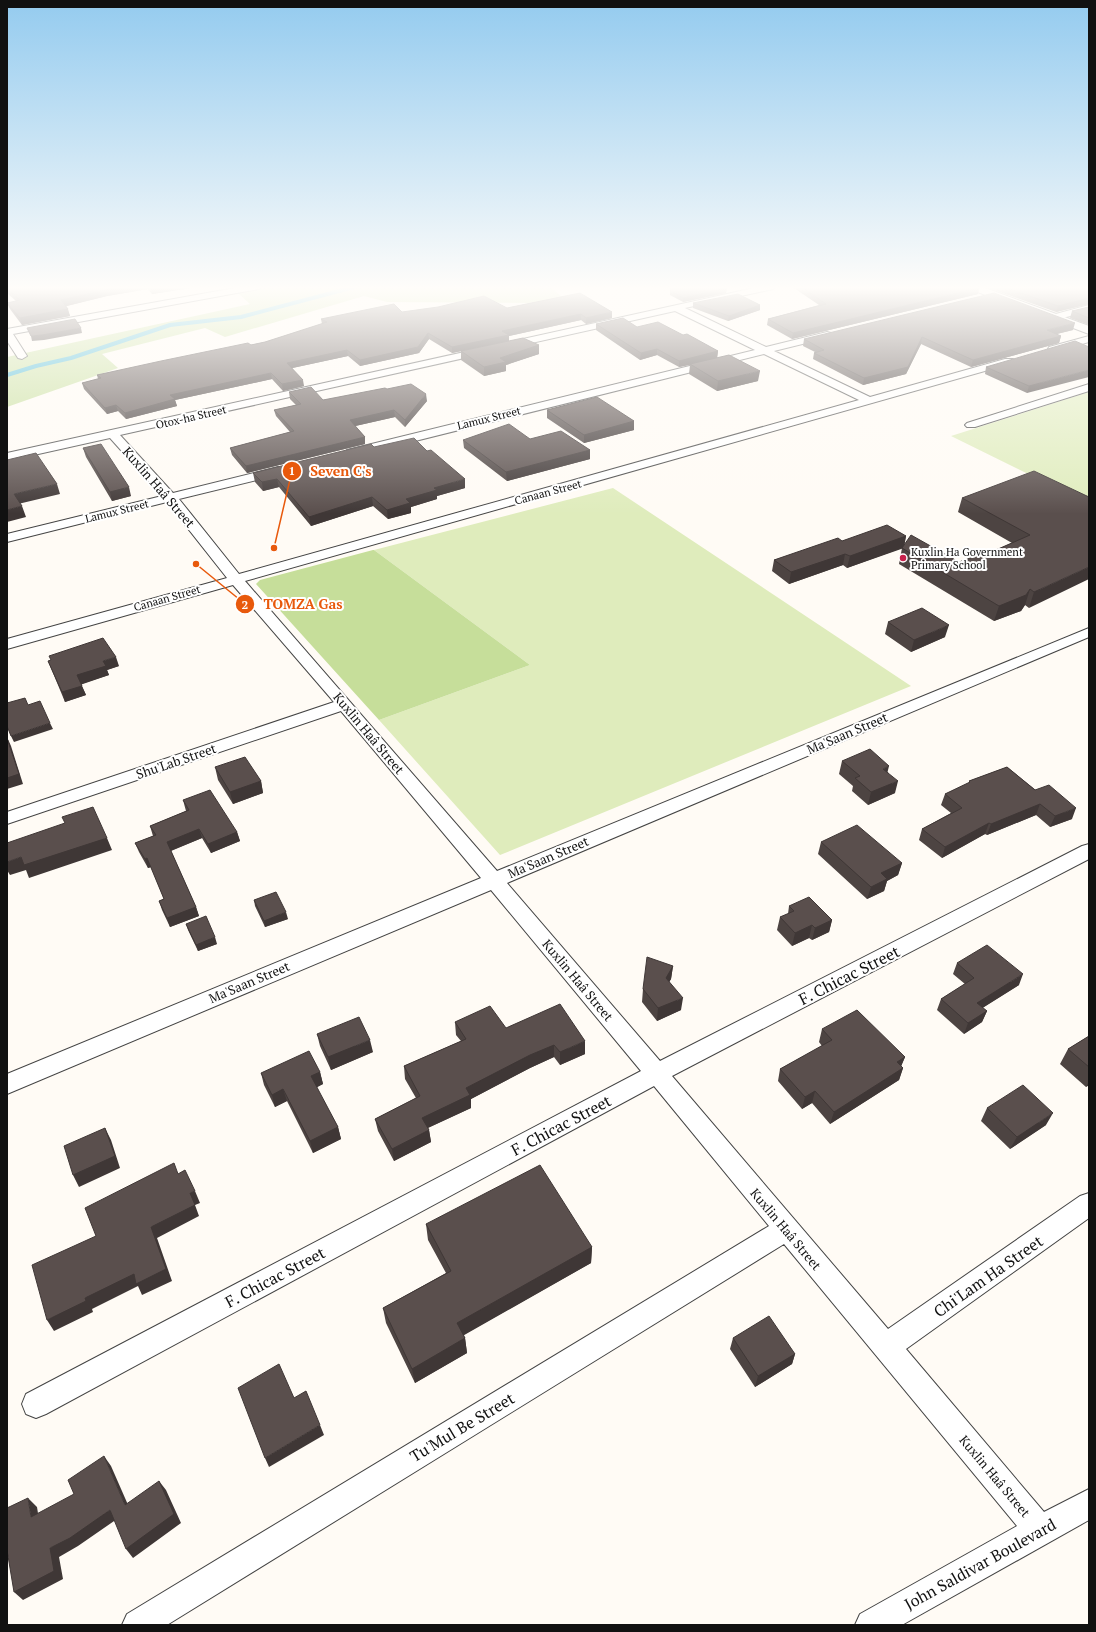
<svg xmlns="http://www.w3.org/2000/svg" width="1096" height="1632" viewBox="0 0 1096 1632" font-family="'PT Serif',serif">
<style>
.green{fill:#dfecbc}
.forest{fill:#c6de9a}
.lines{fill:none;stroke-linecap:round;stroke-linejoin:round}
.stream{stroke:#3bb5d3;stroke-width:4}
.minor-casing{stroke:#444;stroke-width:2}
.tertiary-casing{stroke:#444;stroke-width:2}
.minor{fill:#fff;fill-rule:evenodd}
.tertiary{fill:#fff;fill-rule:evenodd}
.wall{fill:#4d4442}
.shaded-wall{fill:#3f3736}
.building{fill:#5a4f4d;stroke:#3f3736}
.poi-dot{fill:#c8214b;stroke:#fff;stroke-width:1.5}
.labels{text-anchor:middle;dominant-baseline:central;stroke-width:4;stroke-linejoin:round;paint-order:stroke}
.far-street-label{font-size:11px;fill:#111;stroke:#fff}
.far-poi-label{font-size:11px;fill:#111;stroke:#fff;text-anchor:start}
.street-label{font-size:13px;fill:#111;stroke:#fff}
.near-street-label{font-size:16px;fill:#111;stroke:#fff}
.leader{fill:none;stroke:#e8590c;stroke-width:1.5}
.callout-dot{fill:#e8590c;stroke:#fff;stroke-width:1.5}
.mark-label{font-size:12px;text-anchor:middle;font-weight:bold;fill:#fff}
.callout-label{font-size:14px;text-anchor:middle;font-weight:bold;fill:#e8590c;stroke:#fff;stroke-width:4;stroke-linejoin:round;paint-order:stroke}
</style>
<rect width="100%" height="100%" fill="#fffbf5"/>
<path class="green" d="M1089,392V504L951,436Z
M613,488L911,686L500,855L379,720L530,665L374,550Z"/>
<path class="forest" d="M276,286H550L562,297L529,303L387,302L364,296L225,337L205,328L102,354L118,368L7,407V357L250,304L238,293Z
M373,550H374L530,665L379,720L256,584L260,580Z"/>
<g class="lines">
<path class="stream" d="M7,375L36,366L71,358L170,325L241,317L358,286"/>
<g class="minor-casing">
<path id="minor" d="M246,286H264L259,289L13,334L27,356L22,359L18,358L7,341V329Z
M763,286H778L773,289L685,308L766,347L827,332L831,333L832,335L831,337L774,351L870,397L1005,359H1013L1014,361L1013,363L245,581L497,871L1089,628V637L507,883L660,1061L1082,846L1089,844V859L672,1076L888,1329L1080,1196L1089,1193V1218L906,1349L1044,1512L1089,1489V1520L902,1625H855L860,1614L1017,1526L784,1244L167,1625H122L127,1614L769,1226L654,1086L46,1414L36,1418L26,1414L22,1404L26,1394L641,1071L491,890L7,1094V1074L481,878L341,711L7,824V812L334,702L233,585L7,649V639L227,578L167,502L7,542V534L162,496L110,438L7,461V453ZM675,311L755,350L347,450L345,453L347,456L351,457L764,354L859,400L239,574L179,499L282,474L284,471L282,468L278,467L173,493L120,435Z
M1089,305V311L1055,320L1050,317L1052,315Z
M1089,336V342L1053,352L1048,349L1049,347Z
M1089,384V391L975,427H967L965,425L967,423Z"/>
</g>
<g class="tertiary-casing">
<path id="tertiary" d="M965,286H980L1089,326V334L967,288Z"/>
</g>
<use href="#minor" class="minor"/>
<use href="#tertiary" class="tertiary"/>
</g>
<path class="wall" d="M7,286H204L152,294L148,289L107,296L66,306L70,316L22,325L10,309L7,303L16,301L7,293Z
M667,286H722L727,288L726,293L683,302L670,295V290H673Z
M791,286H974L979,288L978,294L792,339L767,325L768,319L819,305Z
M983,286H1089V304L1056,312Z
M580,293L612,318L586,324L581,320L509,336V341L452,353L429,339L419,353L360,366L348,356L292,368L304,386L283,391L272,379L175,400L177,406L126,419L118,411L107,414L84,389L82,383L98,379L97,375L265,342L322,324L321,319L402,312L507,308Z
M693,303L760,305V310L728,321L693,308Z
M1089,307V325L1070,318L1072,311Z
M596,324L637,327L683,335L718,351L717,358L758,381L717,391L689,374L690,365L679,367L657,355L640,360L596,330Z
M1073,330L1056,334L1061,336L1059,343L971,367L921,344L906,374L863,385L813,359L814,353L815,352L803,346L804,339Z
M539,345V354L506,365V371L484,376L461,360V351Z
M1089,347L1027,393L985,374L986,367Z
M387,389L427,401L405,427L395,417L355,426L365,437V444L247,473L232,455L230,448L290,432L276,416L274,410L296,405L290,399L289,392L323,400Z
M547,410L634,421V430L584,443L547,418Z
M530,439L590,450V459L507,481L464,448L463,440Z
M374,447L465,488L437,496V499L411,507V513L388,519L373,506L311,526L279,487L263,491L255,482L253,473Z
M83,448L131,496L112,501L86,457Z
M1089,497L1029,608L1025,605L1021,611L994,621L899,564L902,548L847,568L843,565L789,584L772,571L774,560L842,541L906,536L904,545L959,562L989,553L1012,543L958,512L962,498Z
M888,622L945,637L911,652L885,634Z
M48,661L119,666L107,670L109,675L81,684L86,695L65,702Z
M842,761L888,772L895,793L868,805L852,791L853,786L839,774Z
M215,767L261,781L263,793L233,804L218,780Z
M1007,767L1072,819L1050,827L1036,815L987,835L985,834L942,858L919,840L922,829L951,813L941,805L945,794L969,783V781Z
M183,800L237,832L240,841L211,853L202,838L171,851L196,907L199,916L170,927L162,910L159,901L164,899L151,867L148,868L139,852L135,843L153,836L150,826L186,811Z
M821,842L902,863L898,875L887,881L884,891L867,899L818,854Z
M254,900L288,919L265,927L255,906Z
M789,906L832,920L829,932L812,940L809,938L792,946L777,930L780,917L788,914Z
M186,924L217,944L198,951L188,930Z
M957,963L1019,985L982,1008L987,1011L982,1022L964,1034L937,1010L941,999L965,984L953,974Z
M673,966L671,979L669,982L681,1010L657,1021L642,1002L643,989Z
M455,1022L506,1028L585,1054L560,1065L554,1057L530,1068L471,1099V1108L428,1128L429,1130L431,1142L394,1161L378,1131L375,1119L416,1098L405,1079L404,1066L461,1041L456,1035Z
M822,1029L905,1057L901,1066L903,1068L899,1080L830,1124L812,1103L802,1109L778,1081L780,1069L822,1046L819,1042Z
M317,1034L373,1052L331,1070L320,1046Z
M1089,1036V1085L1086,1087L1060,1064L1068,1049Z
M320,1072L323,1084L316,1087L338,1127L341,1139L313,1153L287,1101L275,1107L264,1085L261,1073Z
M987,1108L1046,1125L1010,1149L981,1121Z
M426,1224L592,1247L591,1263L463,1335L465,1338L467,1353L415,1383L386,1323L383,1308L446,1273L428,1240Z
M733,1338L795,1354L792,1364L755,1387L730,1349Z"/>
<path class="shaded-wall" d="M129,286H148V289L107,296L63,307L61,300L105,290Z
M161,286H204L152,294L151,287Z
M727,288L726,293L683,302V298Z
M979,288L978,294L792,339L793,333Z
M1089,298V304L1056,312L1058,306Z
M760,305V310L728,321L729,316Z
M68,309L70,316L22,325L20,318Z
M612,312V318L586,324V318Z
M581,314V320L509,336V341L452,353V347L502,331Z
M1075,323L1073,330L1045,337L1047,330Z
M81,328L82,333L44,340L32,341L31,336Z
M428,333L429,339L419,353L360,366V360Z
M1061,336L1059,343L971,367L973,360Z
M922,337L921,344L906,374L863,385L864,378Z
M539,345V354L506,365V371L484,376V367L500,358Z
M657,349V355L640,360L641,353Z
M347,350L348,356L288,369L287,363Z
M718,351L717,358L679,367V361Z
M1089,370V377L1027,393L1029,386Z
M760,371L758,381L717,391L718,381Z
M271,373L272,379L175,400L177,406L126,419L125,413L170,395Z
M303,380L304,386L283,391L282,384Z
M426,394L427,401L405,427V420Z
M116,405L118,411L107,414L105,408Z
M394,410L395,417L351,427L350,420Z
M634,421V430L584,443V435Z
M365,437V444L247,473L246,466Z
M590,450V459L507,481L506,472Z
M277,479L279,487L263,491L262,482Z
M465,479V488L437,496V499L411,507V513L388,519L387,510L406,499L434,488Z
M57,484L60,494L18,504L14,494Z
M129,487L131,496L112,501L110,492Z
M372,497L373,506L311,526L309,517Z
M22,506L26,517L7,522V510Z
M906,536L904,548L847,568L850,556Z
M845,554L843,565L789,584L791,572Z
M1089,567V579L1029,608L1034,592Z
M1030,589L1025,605L1021,611L994,621L999,606Z
M949,625L945,637L911,652L914,640Z
M116,657L119,666L107,670L109,675L80,685L77,675L103,661Z
M82,686L86,695L65,702L62,692Z
M50,723L53,729L14,742L11,736Z
M7,737L11,746L23,784L7,789Z
M889,766L886,778L883,769Z
M261,781L263,793L233,804L230,792Z
M898,781L895,793L868,805L871,792Z
M1040,804L1036,815L987,835L991,824Z
M1076,808L1072,819L1050,827L1055,816Z
M989,823L985,834L942,858L945,847Z
M199,829L202,838L170,851L167,842Z
M237,832L240,841L211,853L208,844Z
M107,838L112,850L29,878L26,870L10,875L7,870V862L21,857Z
M147,858L151,867L148,868L145,859Z
M902,863L898,875L887,881L884,891L867,899L871,887L881,873Z
M196,907L199,916L170,927L167,918Z
M286,912L288,919L265,927L264,921Z
M832,920L829,932L812,940L815,928Z
M812,925L809,938L792,946L795,933Z
M215,937L217,944L198,951L196,945Z
M673,966L671,979L664,991L666,978Z
M1023,974L1019,985L973,1014L977,1003Z
M683,998L681,1010L657,1021L658,1008Z
M987,1011L982,1022L964,1034L968,1023Z
M370,1040L373,1052L331,1070L328,1057Z
M585,1041V1054L560,1065V1052Z
M554,1045V1057L530,1068L471,1099V1108L423,1130L422,1118L466,1088L530,1055Z
M905,1057L900,1069L897,1062Z
M903,1068L899,1080L830,1124L834,1112Z
M320,1072L323,1084L314,1089L311,1076Z
M1089,1081V1085L1086,1087Z
M283,1089L287,1101L275,1107L272,1095Z
M815,1091L812,1103L802,1109L805,1097Z
M1053,1113L1046,1125L1010,1149L1017,1137Z
M338,1127L341,1139L313,1153L310,1141Z
M105,1128L111,1140L120,1168L79,1187L73,1175Z
M429,1130L431,1142L394,1161L392,1149Z
M195,1191L200,1203L195,1205L199,1216L157,1238L172,1281L142,1295L138,1286L92,1309L93,1312L54,1331L47,1320L85,1298L151,1227L190,1193Z
M592,1247L591,1263L459,1338L457,1323Z
M465,1338L467,1353L415,1383L412,1369Z
M795,1354L792,1364L755,1387L758,1376Z
M320,1425L324,1435L269,1467L265,1458Z
M104,1456L111,1466L132,1514L125,1505Z
M159,1481L166,1490L181,1523L133,1558L126,1549Z
M28,1498L37,1507L40,1526L31,1517Z
M110,1510L117,1519L78,1546L59,1557L63,1579L23,1600L14,1592L50,1548Z"/>
<path class="building" d="M7,286H129L105,290L61,300L68,309L20,318L7,303L20,300L7,288Z
M150,286H161L151,287Z
M674,286H722L727,288L683,298L670,290L679,288Z
M801,286H974L979,288L793,333L768,319L826,304Z
M1001,286H1089V298L1058,306Z
M580,293L612,312L586,318L581,314L502,331L509,335L452,347L428,333L418,347L360,360L347,350L287,363L303,380L282,384L271,373L170,395L175,399L125,413L116,405L105,408L82,383L101,378L97,375L161,361L248,343L251,345L265,342L327,322L321,319L394,304L402,312L438,307L484,296L507,308Z
M994,293L1075,323L1047,330L1061,336L973,360L922,337L908,367L864,378L814,353L824,350L804,339Z
M738,294L760,305L729,316L693,303Z
M1089,307V318L1072,311Z
M623,318L637,327L658,322L683,335L687,334L718,351L679,361L657,349L641,353L596,324Z
M75,319L81,328L42,335L31,336L27,328Z
M523,338L539,345L500,358L506,362L484,367L461,351Z
M1075,341L1089,347V370L1029,386L986,367Z
M729,355L760,371L718,381L690,364Z
M411,384L426,394L405,420L394,410L350,420L365,437L246,466L230,448L294,431L274,410L301,404L289,392L311,387L323,400L385,388L387,389Z
M597,397L634,421L584,435L547,410Z
M509,424L530,439L561,431L590,450L506,472L463,440Z
M414,438L427,451L431,450L465,479L434,488L437,490L406,499L410,503L387,510L372,497L309,517L277,479L262,482L253,473L371,444L374,447Z
M101,444L129,487L110,492L83,448Z
M36,453L57,484L14,494L22,506L7,510V460Z
M1034,471L1089,497V567L1034,592L1030,589L1026,595L999,606L902,548L911,535L959,562L987,552L989,553L1030,535L962,498Z
M887,525L906,536L850,556L845,554L791,572L774,560L838,538L842,541Z
M922,608L949,625L914,640L888,622Z
M103,638L116,657L103,661L106,666L77,675L82,686L62,692L48,661L51,660L49,656Z
M25,698L28,705L40,701L50,723L11,736L7,726V703Z
M7,738L19,774L7,778Z
M870,749L889,766L883,769L898,781L871,792L855,778L860,776L842,761Z
M245,757L261,781L230,792L215,767Z
M1007,767L1035,790L1049,785L1076,808L1055,816L1040,804L991,824L989,823L945,847L922,829L962,808L945,794L970,782L969,781Z
M210,790L237,832L208,844L199,829L167,842L196,907L167,918L159,901L164,899L147,858L145,859L135,843L156,835L150,826L189,810L183,800Z
M93,807L107,838L24,865L21,857L7,862V843L65,823L62,817Z
M857,825L902,863L881,873L887,879L871,887L821,842Z
M276,892L286,912L264,921L254,900Z
M809,897L832,920L815,928L812,925L795,933L780,917L794,911L789,906Z
M206,916L215,937L196,945L186,924Z
M987,945L1023,974L977,1003L987,1011L968,1023L941,999L974,978L957,963Z
M647,957L673,966L666,978L683,998L658,1008L643,989Z
M560,1004L585,1041L560,1052L554,1045L530,1055L466,1088L470,1095L422,1118L429,1130L392,1149L375,1119L420,1096L404,1066L466,1039L455,1022L490,1006L506,1028Z
M857,1010L905,1057L897,1062L903,1068L834,1112L815,1091L805,1097L780,1069L832,1040L822,1029Z
M359,1017L370,1040L328,1057L317,1034Z
M1089,1036V1067L1068,1049Z
M309,1051L320,1072L311,1076L338,1127L310,1141L283,1089L272,1095L261,1073Z
M1023,1085L1053,1113L1017,1137L987,1108Z
M105,1128L115,1156L73,1175L64,1146Z
M174,1163L178,1174L185,1170L195,1191L190,1193L195,1205L151,1227L166,1269L136,1284L134,1274L85,1298L86,1301L47,1320L32,1265L96,1236L85,1208Z
M540,1165L592,1247L457,1323L465,1338L412,1369L383,1308L451,1271L426,1224Z
M769,1316L795,1354L758,1376L733,1338Z
M279,1364L294,1398L306,1391L320,1425L265,1458L238,1388Z
M104,1456L125,1505L159,1481L174,1514L126,1549L110,1510L70,1538L50,1548L54,1571L14,1592L7,1550V1508L28,1498L31,1517L74,1494L68,1480Z"/>
<linearGradient id="sky" x2="0" y2="1"><stop stop-color="#94cbef"/><stop offset="0.56" stop-color="#fffdfa"/><stop offset="1" stop-color="#fffdfa" stop-opacity="0"/></linearGradient>
<rect width="1096" height="514" fill="url(#sky)"/>
<circle class="poi-dot" cx="903" cy="558" r="4"/>
<g class="labels">
<g class="far-street-label">
<text transform="translate(191 417) rotate(-13)">Otox-ha Street</text>
<text transform="translate(489 418) rotate(-14)">Lamux Street</text>
<text transform="translate(548 492) rotate(-15)">Canaan Street</text>
<text transform="translate(117 511) rotate(-14)">Lamux Street</text>
<text transform="translate(167 598) rotate(-16)">Canaan Street</text>
</g>
<g class="far-poi-label">
<text x="911" y="552">Kuxlin Ha Government<tspan x="911" dy="13">Primary School</tspan></text>
</g>
<g class="street-label">
<text transform="translate(159 487) rotate(49)">Kuxlin Haâ Street</text>
<text transform="translate(369 733) rotate(50)">Kuxlin Haâ Street</text>
<text transform="translate(847 733) rotate(-23)">Ma'Saan Street</text>
<text transform="translate(176 761) rotate(-19)">Shu'Lab Street</text>
<text transform="translate(548 857) rotate(-23)">Ma'Saan Street</text>
<text transform="translate(578 980) rotate(50)">Kuxlin Haâ Street</text>
<text transform="translate(249 982) rotate(-23)">Ma'Saan Street</text>
<text transform="translate(786 1229) rotate(50)">Kuxlin Haâ Street</text>
<text transform="translate(995 1476) rotate(50)">Kuxlin Haâ Street</text>
</g>
<g class="near-street-label">
<text transform="translate(849 975) rotate(-27)">F. Chicac Street</text>
<text transform="translate(561 1125) rotate(-28)">F. Chicac Street</text>
<text transform="translate(988 1276) rotate(-35)">Chi'Lam Ha Street</text>
<text transform="translate(275 1277) rotate(-28)">F. Chicac Street</text>
<text transform="translate(462 1427) rotate(-31)">Tu'Mul Be Street</text>
<text transform="translate(980 1564) rotate(-29)">John Saldivar Boulevard</text>
</g>
</g>
<path class="leader" d="M274 548L292 471M196 564L245 604"/>
<g class="callout-dot">
<circle cx="274" cy="548" r="4"/>
<circle cx="196" cy="564" r="4"/>
<circle cx="292" cy="471" r="10"/>
<circle cx="245" cy="604" r="10"/>
</g>
<g class="mark-label">
<text x="292" y="475">1</text>
<text x="245" y="609">2</text>
</g>
<g class="callout-label">
<text x="341" y="476">Seven C's</text>
<text x="303" y="609">TOMZA Gas</text>
</g>
<rect width="1096" height="1632" fill="none" stroke="#111111" stroke-width="16"/>
</svg>
